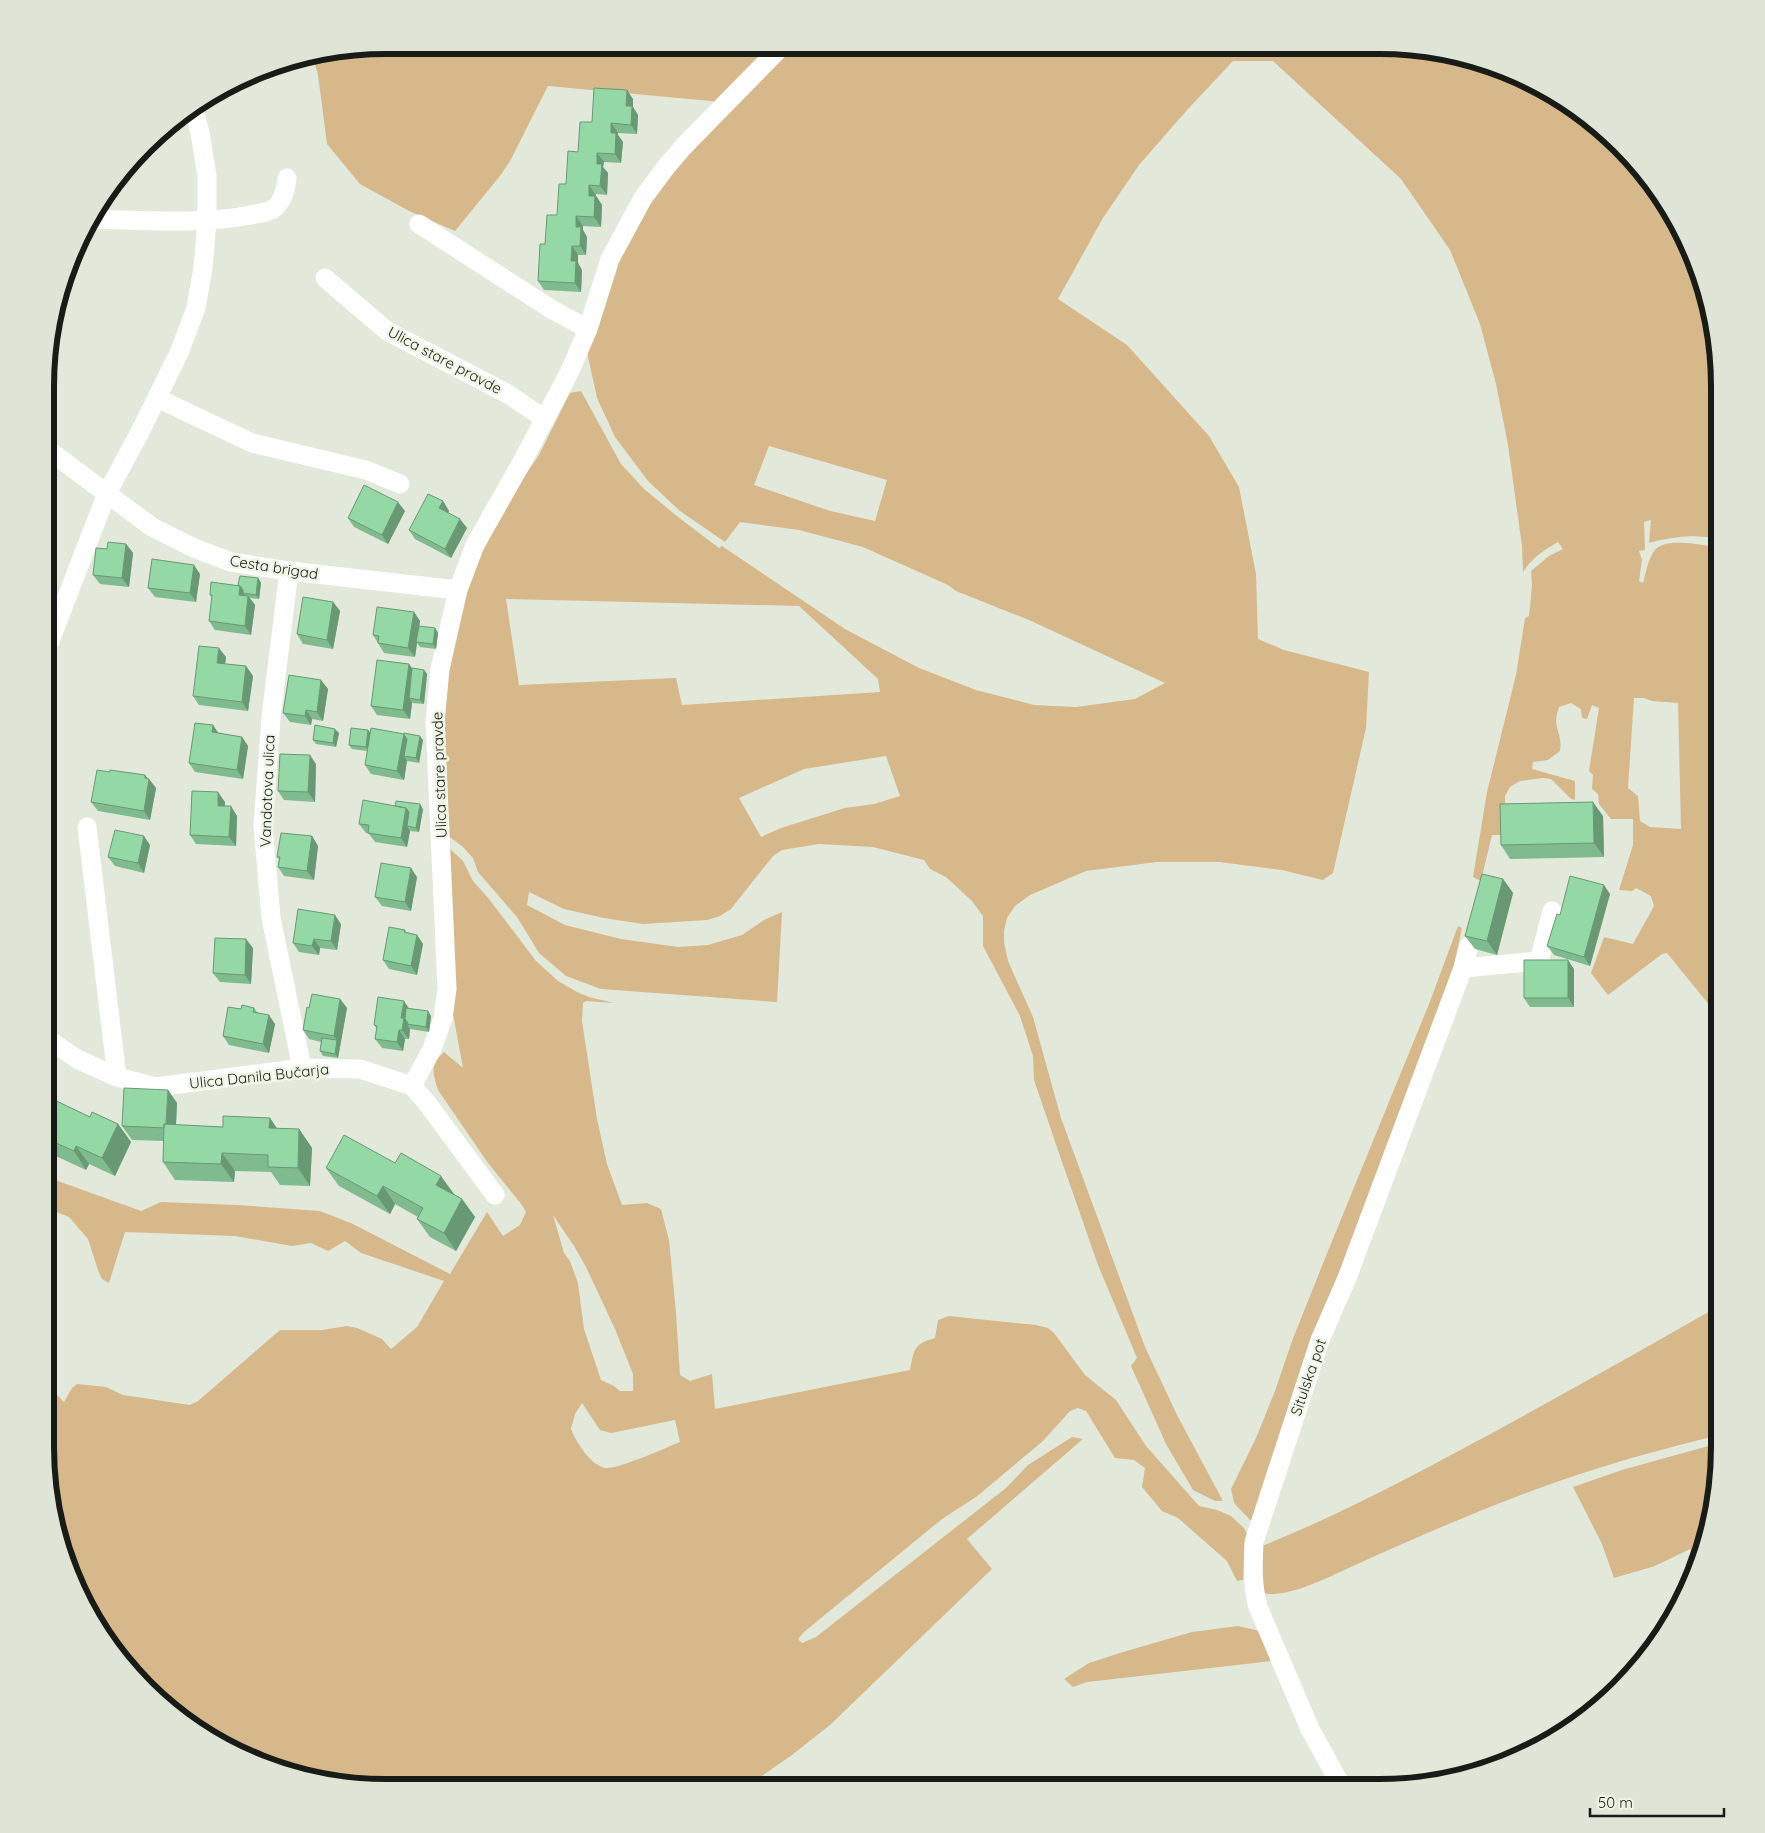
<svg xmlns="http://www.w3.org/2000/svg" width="1765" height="1833" viewBox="0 0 1765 1833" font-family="Quicksand,sans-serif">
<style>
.green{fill:#d7b88b;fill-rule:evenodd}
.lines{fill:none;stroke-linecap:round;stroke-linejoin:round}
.street{stroke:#fff;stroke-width:19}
.wall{fill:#7fbb8e}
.shaded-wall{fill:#689874}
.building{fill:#94d9a5;stroke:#689874}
.labels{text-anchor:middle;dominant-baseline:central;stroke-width:5;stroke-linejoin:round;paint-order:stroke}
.street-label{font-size:15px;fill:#191c16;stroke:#eff6e7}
.rim{fill:none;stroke:#191c16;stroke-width:6}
</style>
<rect width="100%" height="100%" fill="#e2e9da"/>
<path class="green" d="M385,45L774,46L722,102L548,86L510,161L500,176L455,231L409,211L360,184L327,144L318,75L313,57Z
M786,46L1424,48L1489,63L1550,91L1620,144L1662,196L1702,276L1719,363V540C1696,533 1672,537 1649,543L1651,520L1644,522L1645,550L1639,551L1642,560L1639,581L1643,583C1646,573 1648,558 1655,550C1666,537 1704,545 1719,548V759H1710L1708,776L1715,777L1714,784H1719V1017L1667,953L1662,954L1608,995L1591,973L1604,937L1633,944L1654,906L1651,896L1636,888L1632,891L1619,890L1633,845V819H1611L1599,804L1598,794L1592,789L1593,775L1589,771L1599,708L1592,705L1587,719L1582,718L1581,709L1571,703L1559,707C1551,729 1563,732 1560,751L1548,760L1533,762L1532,769L1575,781V800L1571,799L1551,779L1543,778L1520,781L1510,787L1505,796V835H1492L1481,881L1473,877L1487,792L1516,675L1525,618L1529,616L1532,585L1531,571L1549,556L1563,549L1558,542C1544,550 1532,558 1523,572L1522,546L1508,445L1496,384L1480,324L1450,250L1401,179L1273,61H1233L1188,109L1139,165L1103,218L1058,299L1127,345L1209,436L1239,487L1256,574L1258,639L1284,650L1369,672L1366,728L1333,873L1323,880L1282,870L1219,862H1157L1086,871L1030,895L1015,906L1007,918L1004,931V942L1008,961L1033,1017L1061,1118L1145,1347L1178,1417L1223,1501H1215L1193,1490L1166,1444L1131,1366L1137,1358L1098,1265L1061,1159L1034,1080L1033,1056L1020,1016L983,946V916L972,901L946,877L930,869L924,860L873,847L819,844L782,850L773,856L731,909L720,916L707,920L643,924L604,918L564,909L529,892L527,905L565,925L621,939L678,947L708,945L742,935L764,920L782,912L777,1002L601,989L566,976L539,953L517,917L478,872L473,858L463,847L447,835L440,716L465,596L475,566L495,526L524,477L539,455L570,393L581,391L621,464L644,489L678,517L719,548L722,546L845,629L919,668L976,690L1034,705L1076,707L1135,699L1165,683L1029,620L956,591L948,585L863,547L799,530L740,522L725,542L680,511L648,481L615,437L597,398L587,352L614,270L630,234L666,179ZM769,446L887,480L875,521L830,511L754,485ZM506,599L799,606L878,679L880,692L682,705L676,678L519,685ZM1634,698H1644L1652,701L1678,703L1681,829L1650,827L1640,821L1638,796L1628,788ZM886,756L900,796L874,804L845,808L781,828L761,837L739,798L804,769Z
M448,847L463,861L473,881L489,899L536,961L558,981L577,992L589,997L614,1003L586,1001L583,1003L582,1021L597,1119L607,1164L622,1205L647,1203L661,1209L669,1240L676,1313L680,1375L690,1381L712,1374L715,1409L910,1370C914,1350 913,1344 935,1338L938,1320L949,1316L1036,1325L1048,1328L1054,1333L1085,1375L1116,1400L1146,1446L1199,1506L1217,1510L1231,1516L1244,1528L1247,1534L1243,1580L1237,1581L1227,1561L1178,1518L1162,1511L1142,1487L1145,1468L1134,1460L1115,1458L1086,1411L1078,1408L1070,1411L1043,1441L976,1497L942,1519L804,1632L798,1639L802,1643L816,1637L1006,1488L1028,1465L1072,1437L1083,1439L967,1539L992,1569L830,1725L792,1755L746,1787H363L297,1776L215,1743L161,1703L103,1637L63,1557L46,1470V1384L64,1402L72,1388L77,1384L106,1387L123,1395L190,1405L198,1401L280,1330H322L347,1326L357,1328L382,1339L391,1349L417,1327L444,1281L361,1253L345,1241L328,1251L311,1243L292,1246L235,1236L125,1232L109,1283L102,1279L98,1270L88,1239L69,1217L47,1208V1177L141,1211L161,1202L237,1205L320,1211L353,1224L450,1274L487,1212L503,1236L520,1225L526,1212L522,1205L488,1163L438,1090C433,1073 429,1065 444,1052L463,1068L453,1014ZM553,1215L574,1246L586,1267L615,1329L633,1374V1391H620L614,1386L601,1380L584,1329L578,1283L570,1261L564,1253ZM582,1403L600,1430L611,1433L675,1420L680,1442C666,1448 618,1469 606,1468C591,1466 576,1442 571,1429L575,1414Z
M1458,926L1462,928L1454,965L1409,1100L1252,1522L1234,1503L1231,1489L1256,1438L1275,1391L1292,1341L1328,1251L1429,1004Z
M1719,1306V1435C1679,1445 1639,1455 1599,1468C1515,1494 1433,1530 1353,1566C1331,1576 1287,1599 1263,1593L1258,1570L1262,1546C1342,1514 1418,1473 1494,1432C1569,1391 1644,1349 1719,1306Z
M1719,1443C1719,1479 1715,1520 1701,1554L1694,1556L1690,1549L1655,1566L1614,1578L1602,1544L1573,1487L1622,1470Z
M1238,1626L1260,1631L1272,1661L1087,1682L1073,1687L1064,1679L1089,1663L1123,1652L1192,1632Z
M1429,1775L1437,1780L1402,1787H1353L1381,1776Z"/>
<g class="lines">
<path class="street" d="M89,219C143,220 198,225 251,215C258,213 267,213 273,209C283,202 286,189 287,178
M419,224L551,309L588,329
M325,278L387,331L508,394L545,419
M157,398L252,443L366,470L400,484
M51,452L152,527L194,548L231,562L289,571L458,590
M289,571L271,717L263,826L271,918L302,1068
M50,641L107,493L139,434L179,353L196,308L203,268L207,221V176L200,133L193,106
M87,827L117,1077
M1463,968L1539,961L1552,911
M48,1039L77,1059L117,1077L156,1087L302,1068L360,1069L412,1086L427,1103L495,1195
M412,1086L432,1049L443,1018L447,989L435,722L440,669L458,590L475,545L523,460L569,373L588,329L610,259L643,198L666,167L684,146L782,46
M1342,1787L1310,1729L1258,1607C1252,1585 1253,1564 1254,1542L1320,1340L1347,1278L1463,968L1469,946"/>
</g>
<path class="wall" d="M633,99V107L638,115L637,134L618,133V135L623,142L621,163L604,162L603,167L608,173L607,195L596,194V196L602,205L601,227L583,226V230L587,237L586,255H578V263L582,270L581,292L544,290L538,281L545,244L557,215L566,184L592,122Z
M443,501L449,511L448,512L467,528L451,558L415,539L409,530Z
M405,511L388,544L354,527L348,518Z
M126,544L133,553L129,587L100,584L93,575Z
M200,574L196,602L155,597L148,588Z
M258,578L261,583L259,599L250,598L255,605L251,635L215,630L209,621L212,598L210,595Z
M333,602L340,611L333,649L303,644L297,634Z
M414,612L420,621L419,626L435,628L438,633L436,649L420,647L417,643L415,657L384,653L373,635Z
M226,657L225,664L246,666L253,676L248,711L199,705L193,696Z
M409,664L412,668L424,670L427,674L424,704L412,703L410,719L377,715L371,706Z
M328,689L323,721L312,719L311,725L290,722L283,713Z
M213,725L218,733L242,737L248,746L243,779L195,772L189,763Z
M368,730L370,733L423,740L419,763L407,761L404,780L371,774L365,765L367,751L352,749L349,745Z
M339,733L336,747L316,744L313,740Z
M316,764L315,802L284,800L278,791Z
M147,778L156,788L150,820L98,811L91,802Z
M225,802V806L237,816L236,846L196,844L190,835Z
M395,806L423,809L419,832L410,831L407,847L375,842L369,834L366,833L359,824Z
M1603,816L1604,857L1510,859L1501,845Z
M312,836L318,846L314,880L284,876L278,867L279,859L277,857Z
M150,845L144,873L115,866L108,857Z
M49,852H51L57,862L54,888L49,887Z
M417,877L411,911L382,906L375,897Z
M1503,879L1513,893L1497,955L1475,949L1465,936Z
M1610,894L1590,966L1554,955L1547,946L1560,915Z
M341,924L337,950L320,948L319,955L299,952L293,943Z
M405,930L406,932L417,935L423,944L417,975L389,969L383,960Z
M253,948L251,984L220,982L213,973Z
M1574,969V1007H1530L1524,998Z
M340,999L347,1008L338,1058L323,1056L320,1051L321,1042L309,1039L303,1030L309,1008Z
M254,1008L257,1012L275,1024L269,1053L229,1045L223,1036L241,1009Z
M408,1008L431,1016L429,1032L410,1029L409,1039H405L403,1051L382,1048L375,1039L377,1029L374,1025Z
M48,1090L50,1091L58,1102L90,1117L118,1124L131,1142L115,1176L89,1164L86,1170L47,1152Z
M168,1090L177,1103L176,1125L223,1127L270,1118L277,1129H299L312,1148L310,1186L280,1185L271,1172L235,1171L234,1182L175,1180L163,1162L164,1141L132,1140L122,1126Z
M326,1168L454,1194L462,1199L475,1217L456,1251L430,1237L417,1219L418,1217L395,1204L390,1214L339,1186Z"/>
<path class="shaded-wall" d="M627,90L633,99V107L638,115L637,134L631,125L626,106Z
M611,123L618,133V135L623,142L621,163L615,154L611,133Z
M597,153L604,162L603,167L608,173L607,195L600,186L597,164Z
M589,185L602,205L601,227L594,217L589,196Z
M576,216L583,226V230L587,237L586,255L580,246L576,227Z
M572,246L578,255V263L582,270L581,292L575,283L571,261Z
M443,501L449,511L446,517L439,508Z
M398,502L405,511L388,544L382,535Z
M460,519L467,528L451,558L445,549Z
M126,544L133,553L129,587L122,578Z
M194,565L200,574L196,602L190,593Z
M258,578L261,583L259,599L256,595Z
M240,586L245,593H243L246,597L239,595Z
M248,596L255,605L251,635L245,626Z
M333,602L340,611L333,649L327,640Z
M414,612L420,621L415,657L408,648Z
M435,628L438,633L436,649L433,644Z
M219,648L226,657L224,672L217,663Z
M409,664L415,673L409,698L412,703L410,719L403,710Z
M246,666L253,676L248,711L242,702Z
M424,670L427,674L424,704L420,700Z
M321,680L328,689L323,721L317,712Z
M306,710L312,719L311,725L305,716Z
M213,725L219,734L212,732Z
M335,729L339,733L336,747L333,743Z
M368,730L372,735L369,751L366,747Z
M404,734L410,743L404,756L407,761L404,780L397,771Z
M420,736L423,740L419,763L416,758Z
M242,737L248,746L243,779L237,770Z
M310,755L316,764L315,802L308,792Z
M145,775L149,780V779L156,788L150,820L144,811Z
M218,792L225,802L224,815L218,806Z
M1593,802L1603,816L1604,857L1594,843Z
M420,804L423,809L419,832L416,828Z
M231,806L237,816L236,846L229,837Z
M406,808L413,817L407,826L410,831L407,847L401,838Z
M144,836L150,845L144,873L138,863Z
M312,836L318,846L314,880L307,871Z
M51,852L57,862L54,888L49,881V868Z
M411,868L417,877L411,911L405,902Z
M1503,879L1513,893L1497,955L1487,941Z
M1604,885L1610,894L1590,966L1584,957Z
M335,915L341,924L337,950L331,941Z
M417,935L423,944L417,975L411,966Z
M246,939L253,948L251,984L245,975Z
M314,939L320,948L319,955L312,946Z
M1568,960L1574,969V1007L1568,998Z
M340,999L347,1008L338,1058L335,1054L337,1040L334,1036Z
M404,1001L410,1010L407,1024L410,1029L409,1039L402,1030L401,1018Z
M428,1011L431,1016L429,1032L426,1027Z
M269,1015L275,1024L269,1053L263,1044Z
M399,1030L405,1039L403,1051L397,1042Z
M168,1090L177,1103L175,1142L166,1128Z
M50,1091L63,1109L48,1097Z
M270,1118L282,1136L269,1128Z
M118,1124L131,1142L115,1176L102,1158Z
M299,1129L312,1148L310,1186L298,1168Z
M76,1146L89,1164L86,1170L74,1151Z
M222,1153L235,1171L234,1182L221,1164Z
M441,1176L454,1194L449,1203L436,1185Z
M383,1186L395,1204L390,1214L377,1196Z
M462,1199L475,1217L456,1251L444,1233Z"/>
<path class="building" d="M594,88L627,90L626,106H632L631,125L611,123V133H616L615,154L597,153V164H602L600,186L589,185V196H595L594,217L576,216V227H581L580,246H572L571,261H576L575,283L538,281L540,244H545L547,215H557L559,184H566L568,151L578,152L580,122H592Z
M364,485L398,502L382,535L348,518Z
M428,494L443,501L439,508L460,519L445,549L409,530Z
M108,542L126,544L122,578L93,575L96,548L107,549Z
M152,559L194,565L190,593L148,588Z
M240,576L258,578L256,595L243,593V590L240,586L238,585Z
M211,582L240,586L239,595L248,596L245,626L209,621L212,595H210Z
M303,597L333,602L327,640L297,634Z
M377,607L414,612L408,648L378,643L379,636L373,635Z
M419,626L435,628L433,644L416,642Z
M199,646L219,648L217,663L246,666L242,702L193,696Z
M377,660L409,664L403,710L371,706Z
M412,668L424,670L420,700L409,698Z
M289,675L321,680L317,712L306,710L305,716L283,713Z
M195,723L213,725L212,732L242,737L237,770L189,763Z
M315,725L335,729L333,743L313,740Z
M351,728L368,730L366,747L349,745Z
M371,728L404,734L397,771L365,765Z
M404,733L420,736L416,758L404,756L407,739L404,735Z
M280,754L310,755L308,792L278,791Z
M97,770L110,772V770L145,775V778L149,779L144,811L91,802Z
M192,791L218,792V806H231L229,837L190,835Z
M363,800L406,808L401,838L368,833L369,825L359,824Z
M396,801L420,804L416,828L407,826L409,812L406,808L395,806Z
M1593,802L1594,843L1501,845L1500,804Z
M115,830L144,836L138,863L108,857Z
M281,833L312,836L307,871L278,867L280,857H277Z
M49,852H51L49,868Z
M381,863L411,868L405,902L375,897Z
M1482,874L1503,879L1487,941L1465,936Z
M1570,876L1604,885L1584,957L1547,946L1557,914L1560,915Z
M298,909L335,915L331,941L314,939L312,946L293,943Z
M389,927L405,930L404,932L417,935L411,966L383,960Z
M215,938L246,939L245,975L213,973Z
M1524,960H1568V998H1524Z
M312,994L340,999L334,1036L303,1030L307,1007L309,1008Z
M378,997L404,1001L401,1018H404L402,1030H399L397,1042L375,1039L377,1026L374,1025Z
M242,1005L254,1008L253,1012L269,1015L263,1044L223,1036L228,1007L241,1009Z
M406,1008L428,1011L426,1027L407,1024L408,1023L405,1019Z
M322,1038L337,1040L335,1054L320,1051Z
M124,1088L168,1090L166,1124H164V1128L122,1126Z
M48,1090L50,1091L48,1097Z
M48,1097L90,1117L92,1112L118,1124L102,1158L76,1146L74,1151L47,1139Z
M223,1116L270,1118L269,1128L299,1129L298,1168L268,1167V1155L222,1153L221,1164L163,1162L164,1124L223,1127Z
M344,1135L395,1163L401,1153L441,1176L436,1185L462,1199L444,1233L417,1219L423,1208L383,1186L377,1196L326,1168Z"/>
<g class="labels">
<g class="street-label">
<text transform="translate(445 360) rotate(28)">Ulica stare pravde</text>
<text transform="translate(274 567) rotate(9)">Cesta brigad</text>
<text transform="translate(439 775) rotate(-92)">Ulica stare pravde</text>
<text transform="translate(267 791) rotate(-88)">Vandotova ulica</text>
<text transform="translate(259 1076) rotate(-6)">Ulica Danila Bučarja</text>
<text transform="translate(1308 1377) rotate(-71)">Situlska pot</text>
</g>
</g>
<path d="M0 0H1765V1833H0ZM386 54H1379A332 332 0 0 1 1711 386V1447A332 332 0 0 1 1379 1779H386A332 332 0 0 1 54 1447V386A332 332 0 0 1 386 54Z" fill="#dee5d6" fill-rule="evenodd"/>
<path class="rim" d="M386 54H1379A332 332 0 0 1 1711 386V1447A332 332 0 0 1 1379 1779H386A332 332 0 0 1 54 1447V386A332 332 0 0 1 386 54Z"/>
<path d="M1590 1808v8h134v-8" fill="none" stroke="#191c16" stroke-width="2.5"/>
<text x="1598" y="1808" font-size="15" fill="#191c16" stroke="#eff6e7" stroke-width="4" paint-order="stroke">50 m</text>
</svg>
